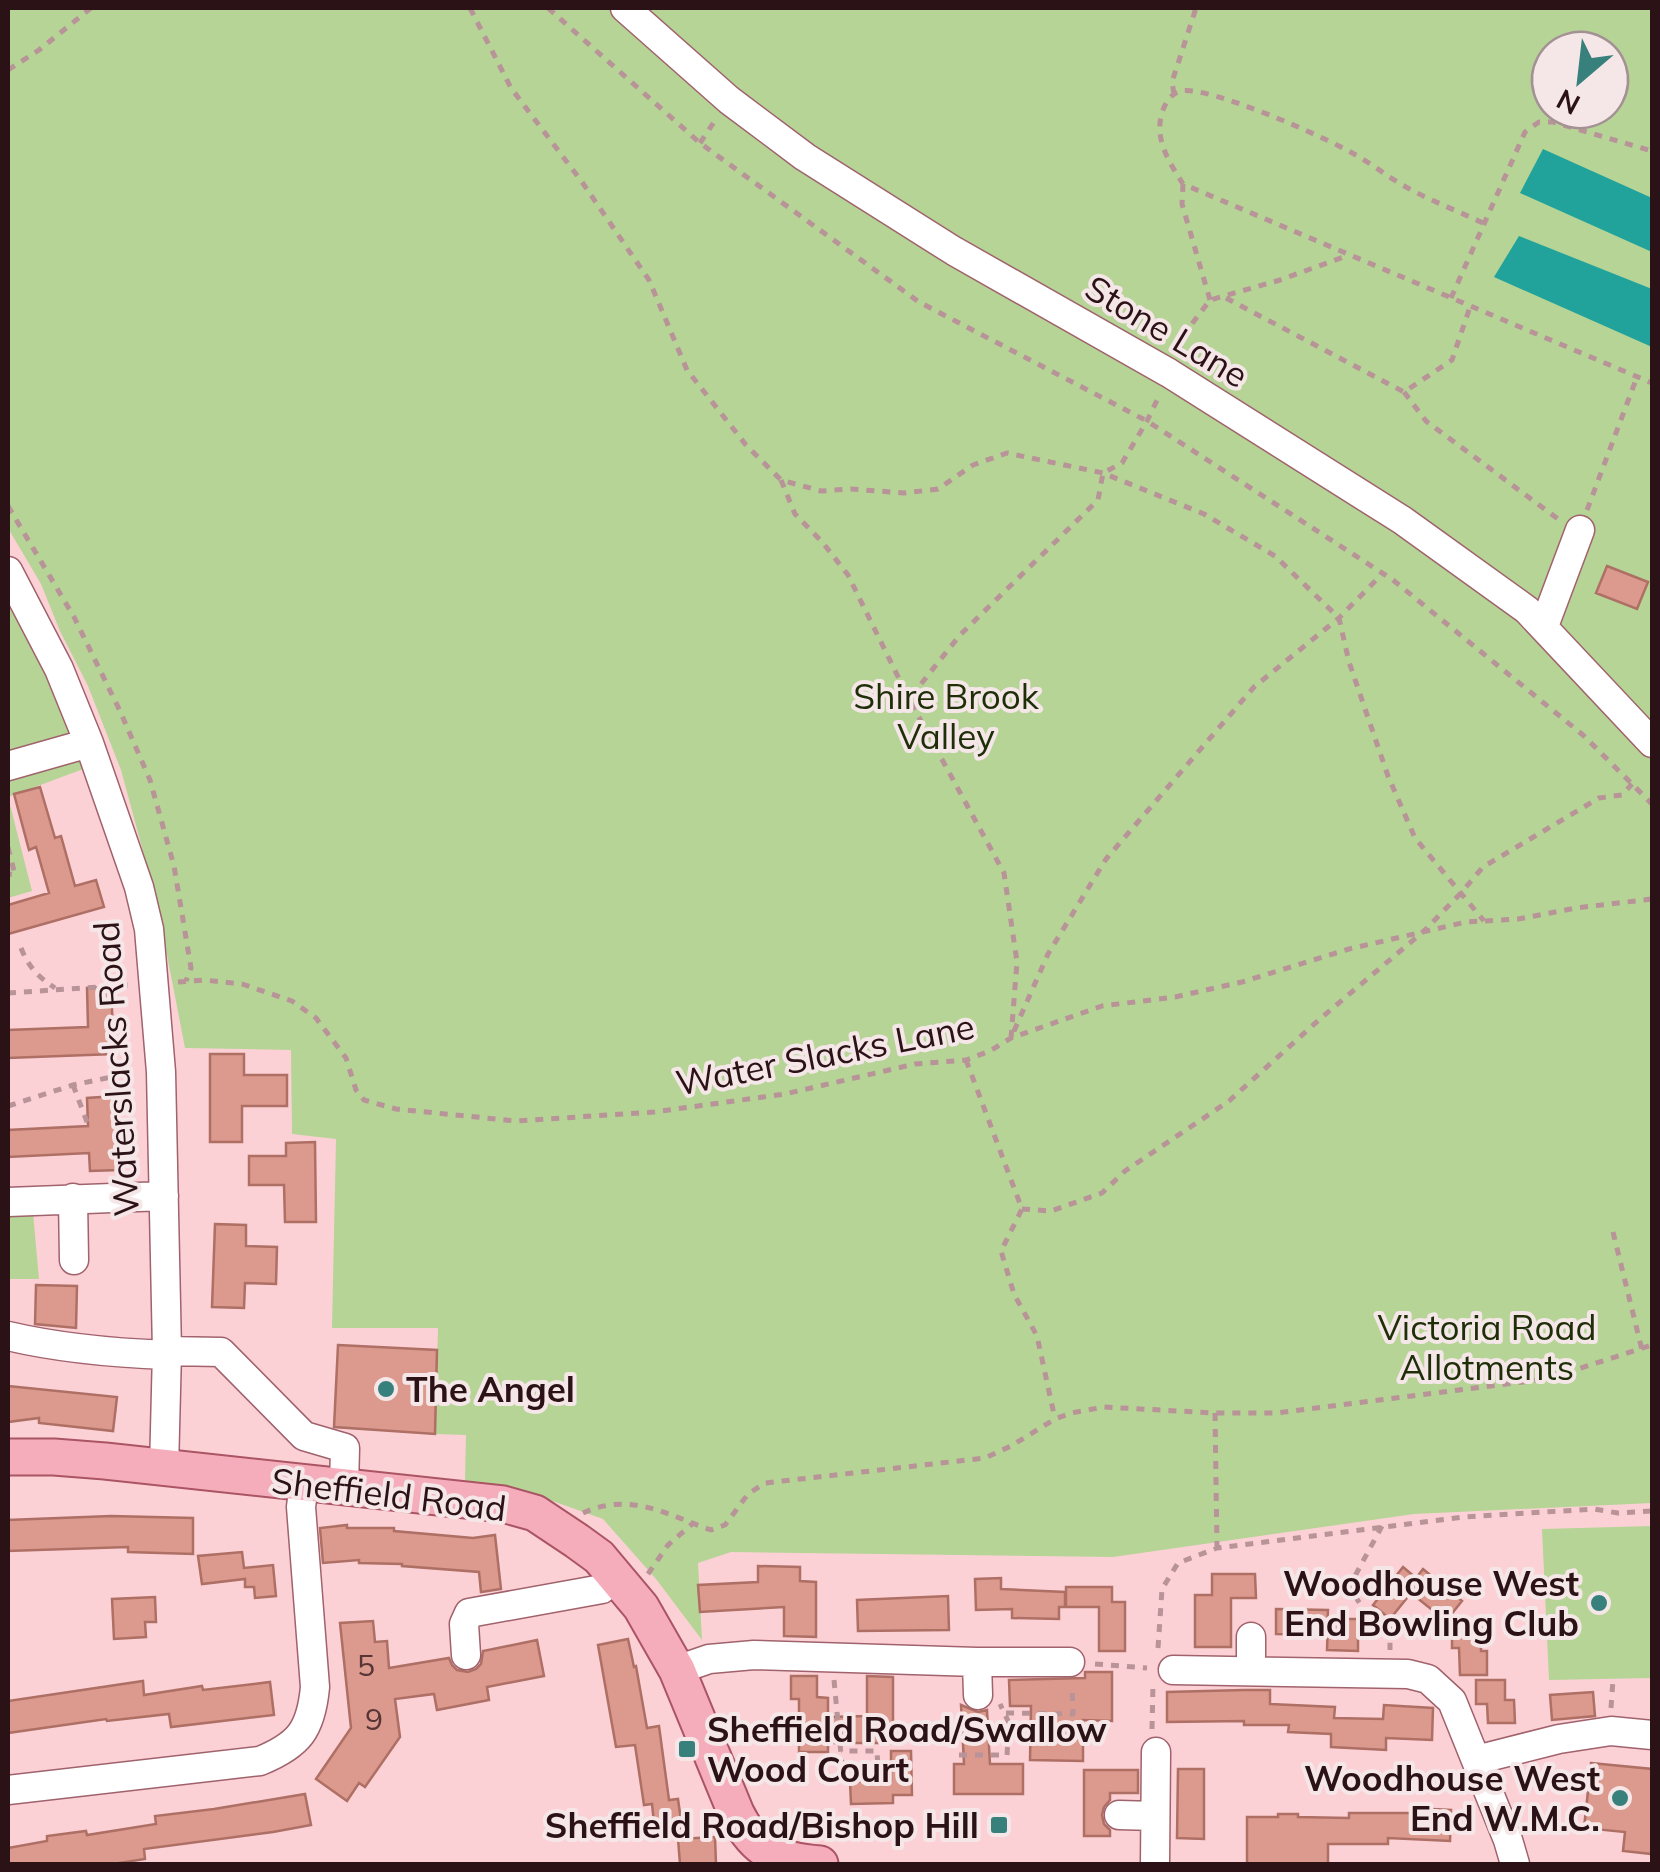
<svg xmlns="http://www.w3.org/2000/svg" width="1660" height="1872" viewBox="0 0 1660 1872" font-family="Mulish,sans-serif">
<style>
.green{fill:#b5d496;fill-rule:evenodd}
.water{fill:#21a39c}
.building{fill:#dc998e;stroke:#ae6f65;stroke-width:2.5}
.lines{fill:none;stroke-linecap:round;stroke-linejoin:round}
.minor-casing{stroke:#a0626c;stroke-width:31}
.major-casing{stroke:#aa5464;stroke-width:39}
.path{stroke:#b89398;stroke-width:5;stroke-dasharray:8 8;stroke-linecap:butt}
.minor{stroke:#fff;stroke-width:28}
.major{stroke:#f5adbb;stroke-width:35}
.poi-dot{fill:#38807b;stroke:#f5e6e8;stroke-width:4}
.labels{text-anchor:middle;dominant-baseline:central;stroke-width:8;stroke-linejoin:round;paint-order:stroke}
.number-label{font-size:30px;fill:#573435}
.street-label{font-size:35px;fill:#2b1217;stroke:#f5e6e8}
.park-label{font-size:35px;fill:#1e2f08;stroke:#f5e6e8}
.poi-label{font-size:35px;font-weight:bold;fill:#2b1217;stroke:#f5e6e8;text-anchor:end}
</style>
<rect width="100%" height="100%" fill="#fcd1d6"/>
<path class="green" d="M8,8H1652V1503L1414,1514L1113,1557L731,1552L698,1563L702,1640L656,1579L603,1519L547,1499L465,1481L466,1435L435,1434L438,1328H332L336,1139L292,1134L291,1050L185,1048L157,903L121,770L88,686L60,631L41,584L8,528ZM1550,50H1610V110H1550Z
M8,605L50,674L86,768L8,797L32,891L8,898Z
M33,1213L39,1279H8V1214Z
M1652,1526V1678L1549,1680L1542,1529Z"/>
<path class="water" d="M1543,149L1652,198V252L1520,193Z
M1519,236L1652,289V347L1494,277Z"/>
<path class="building" d="M1607,566L1648,582L1637,609L1596,593Z
M40,787L55,838L61,836L75,886L96,880L104,907L8,934V905L49,893L36,847L29,850L14,794Z
M111,987L114,1054L8,1058V1030L88,1027L87,988Z
M210,1054H244V1075H287V1106H242V1142H210Z
M115,1096L120,1170L90,1171L89,1153L8,1157V1130L88,1126L87,1098Z
M315,1142L316,1222H285L284,1185H249V1156H286V1143Z
M215,1224L246,1225V1246L277,1247L276,1284L245,1283L244,1308L212,1307Z
M36,1285L77,1286L76,1328L35,1324Z
M338,1345L437,1350L435,1434L334,1427Z
M8,1386L117,1397L113,1431L39,1423V1418L8,1422Z
M111,1516L193,1518V1554L128,1552V1547L8,1551V1520Z
M347,1525V1528H394V1531L473,1538L495,1535L501,1589L481,1592L479,1572L402,1566V1564L359,1563V1560L323,1563L320,1528Z
M242,1552L244,1568L273,1565L276,1596L255,1598L254,1587H245V1579L202,1584L198,1556Z
M758,1566L800,1567V1581L816,1582V1637L784,1636V1607L700,1612L698,1585L758,1582Z
M1403,1567L1416,1578L1423,1569L1462,1601L1446,1621L1411,1593L1390,1619L1373,1605Z
M1212,1574H1255L1256,1598H1231V1647H1195V1595H1212Z
M1001,1578V1589L1065,1592V1607H1059V1619L1012,1618V1609L976,1610L975,1579Z
M1066,1587H1112V1602H1125V1651H1099V1607H1066Z
M948,1596L949,1630L858,1631L857,1600Z
M155,1597L156,1622H145L146,1637L114,1639L112,1599Z
M1276,1609L1328,1610L1327,1635L1276,1634Z
M1328,1619H1358V1651L1327,1650Z
M373,1621L375,1642L387,1641L389,1668L449,1658L452,1665L457,1670L468,1672L476,1669L481,1664L483,1651L537,1640L544,1676L487,1687L489,1700L437,1710L434,1694L395,1699L400,1737L365,1787L359,1783L347,1801L316,1779L351,1728L340,1623Z
M1452,1627H1481V1651H1487V1675H1460L1459,1648H1452Z
M628,1639L634,1667L636,1666L647,1728L659,1726L669,1800L678,1799L682,1828L655,1832L652,1804L644,1805L635,1745L616,1747L598,1645Z
M1085,1672H1112V1721L1083,1720V1761L1030,1760L1031,1706H1010L1009,1680L1085,1678Z
M791,1676H817V1697L828,1698V1717L867,1716V1676L893,1677V1743H828V1752H799V1699H791Z
M1476,1680H1505V1700H1514L1515,1723H1488L1487,1704H1476Z
M143,1681L144,1695L202,1686L203,1690L270,1682L274,1715L171,1727L169,1714L107,1721L106,1719L8,1733V1701Z
M1244,1690H1270V1704L1335,1707L1334,1718L1383,1719L1384,1705L1433,1708L1432,1740L1386,1738V1750L1331,1747V1734L1288,1732L1289,1725H1244V1721L1167,1722V1692Z
M1593,1692L1595,1716L1552,1720L1550,1695Z
M961,1705L978,1712L987,1710L990,1764H1023V1794H954V1764H964Z
M891,1751H911L912,1795H893V1803L851,1804L850,1782L891,1781Z
M1591,1763L1652,1769V1854L1623,1851L1625,1832L1584,1828Z
M1178,1769H1204V1839L1177,1838Z
M1084,1770H1138V1793H1110V1800L1104,1807L1102,1815L1104,1824L1110,1830V1836H1084Z
M305,1794L311,1825L273,1832L144,1849L145,1859L113,1864H8V1848L47,1841V1836L86,1831L87,1835L156,1824L155,1816L214,1809Z
M1412,1808L1451,1810L1450,1841L1388,1838V1844H1328V1864H1247V1817H1278V1814H1298V1817L1349,1818V1813H1412Z
M715,1837L716,1864H680L678,1839Z"/>
<g class="lines">
<g class="minor-casing">
<path id="minor" d="M625,8L729,100L805,157L954,251L1169,373L1402,520L1527,610L1652,743
M8,571L59,669L89,743L139,887L149,929L161,1072L167,1351L164,1469
M1544,626L1580,530
M8,766L89,743
M73,1198L74,1260
M8,1202L164,1196
M8,1336C59,1348 114,1353 167,1355
M167,1351L221,1352L304,1436L345,1448L344,1488
M1251,1637V1670
M466,1655L464,1624L469,1613L602,1589L616,1575
M977,1662L978,1695
M677,1670L709,1659L754,1655L977,1662H1070
M1173,1670L1408,1674L1428,1679L1452,1701L1508,1840L1515,1864
M1476,1760L1559,1739L1611,1731L1652,1735
M8,1790L260,1761C299,1745 311,1730 315,1687L301,1507L304,1483
M1119,1815L1154,1816
M1155,1864L1156,1752"/>
</g>
<g class="major-casing">
<path id="major" d="M8,1457H54L105,1461L503,1504L535,1513L577,1541L599,1557L641,1607L677,1670L736,1813C756,1853 777,1860 820,1864"/>
</g>
<path class="path" d="M470,8L511,88L582,182L649,280L687,370L746,445L781,480L821,491L851,489L904,493L938,489L973,465L1007,453L1103,473L1204,514L1275,556L1339,618L1349,662L1388,776L1415,838L1484,921
M548,8L700,143L919,302L1147,421L1393,580L1583,735L1652,804
M8,70L39,50L91,8
M1174,94L1172,82L1196,8
M700,143L716,119
M1183,184L1182,204L1210,300
M1483,223C1458,211 1431,201 1406,187C1388,177 1372,164 1354,154C1327,138 1208,85 1181,91C1171,93 1165,103 1162,113C1154,139 1169,162 1183,184L1652,383
M1226,298L1404,392L1452,360L1470,307
M1451,298L1525,132L1539,122H1553L1652,151
M1178,352L1188,329L1210,300L1280,280L1349,255
M1404,392L1426,421L1558,519
M781,480L795,514L823,543L848,575L909,699
M8,506L74,617L120,711L150,780L174,866L191,968L186,981
M1587,510L1637,377
M8,847L15,875L8,874
M21,948C28,966 38,977 55,988
M178,982L204,980L242,984L292,1001L316,1018L346,1058L356,1090L364,1100L396,1109L516,1121L654,1112L785,1094L915,1064L966,1060L990,1051L1011,1038L1102,1006L1175,997L1242,982L1349,949L1466,922L1518,919L1576,908L1652,899
M8,993L129,985
M1014,1031L1048,954L1106,859L1254,687L1339,618L1382,574
M1011,1038L1017,962L1004,873L909,699L960,635L1098,500L1103,473L1122,463L1147,421L1160,394
M966,1060L1022,1209L1001,1251L1014,1294L1037,1336L1055,1419
M73,1085L87,1122
M8,1106L73,1085L131,1073
M1022,1209L1051,1211L1102,1193L1125,1171L1229,1101L1321,1018L1424,931L1460,894L1483,867L1599,798L1622,795L1632,784
M1613,1232L1642,1350
M1215,1413L1217,1548
M583,1513C631,1491 667,1515 711,1530L725,1525L748,1494L765,1483L985,1458L1011,1446L1055,1419L1071,1413L1104,1407L1215,1413H1277L1547,1379L1652,1345
M1382,1526L1349,1587L1365,1611L1390,1626V1650
M648,1574L668,1545L692,1524
M1158,1648L1162,1589L1178,1563L1217,1548L1464,1517L1594,1509L1618,1513L1652,1511
M1095,1664L1147,1668
M834,1680L842,1765L849,1769H878L877,1751H841
M1611,1708L1613,1679
M1006,1713L1073,1714L1072,1685
M1152,1729L1153,1685
M959,1755H1007L1009,1723L1000,1704"/>
<use href="#minor" class="minor"/>
<use href="#major" class="major"/>
</g>
<g class="poi-dot">
<circle cx="386" cy="1389" r="10"/>
<circle cx="1599" cy="1603" r="10"/>
<rect x="677" y="1739" width="20" height="20" rx="5"/>
<circle cx="1620" cy="1798" r="10"/>
<rect x="989" y="1815" width="20" height="20" rx="5"/>
</g>
<g class="labels">
<g class="number-label">
<text x="366" y="1665">5</text>
<text x="374" y="1719">9</text>
</g>
<g class="street-label">
<text transform="translate(1167 331) rotate(31)">Stone Lane</text>
<text transform="translate(825 1054) rotate(-11)">Water Slacks Lane</text>
<text transform="translate(116 1069) rotate(-94)">Waterslacks Road</text>
<text transform="translate(389 1494) rotate(7)">Sheffield Road</text>
</g>
<g class="park-label">
<text x="946" y="696">Shire Brook<tspan x="946" dy="40">Valley</tspan></text>
<text x="1487" y="1327">Victoria Road<tspan x="1487" dy="40">Allotments</tspan></text>
</g>
<g class="poi-label">
<text x="406" y="1389" text-anchor="start">The Angel</text>
<text x="1579" y="1583">Woodhouse West<tspan x="1579" dy="40">End Bowling Club</tspan></text>
<text x="707" y="1729" text-anchor="start">Sheffield Road/Swallow<tspan x="707" dy="40">Wood Court</tspan></text>
<text x="1600" y="1778">Woodhouse West<tspan x="1600" dy="40">End W.M.C.</tspan></text>
<text x="979" y="1825">Sheffield Road/Bishop Hill</text>
</g>
</g>
<rect width="1660" height="1872" fill="none" stroke="#2b1217" stroke-width="20"/>
<g transform="translate(1580 80) rotate(208)"><circle r="48" fill="#f5e6e8" stroke="#a49194" stroke-width="2.5"/>
<path d="M0-8L18 38L0 25L-18 38Z" fill="#38807b"/>
<text y="-15" font-size="28" font-weight="bold" text-anchor="middle" fill="#2b1217">N</text>
</g>
</svg>
